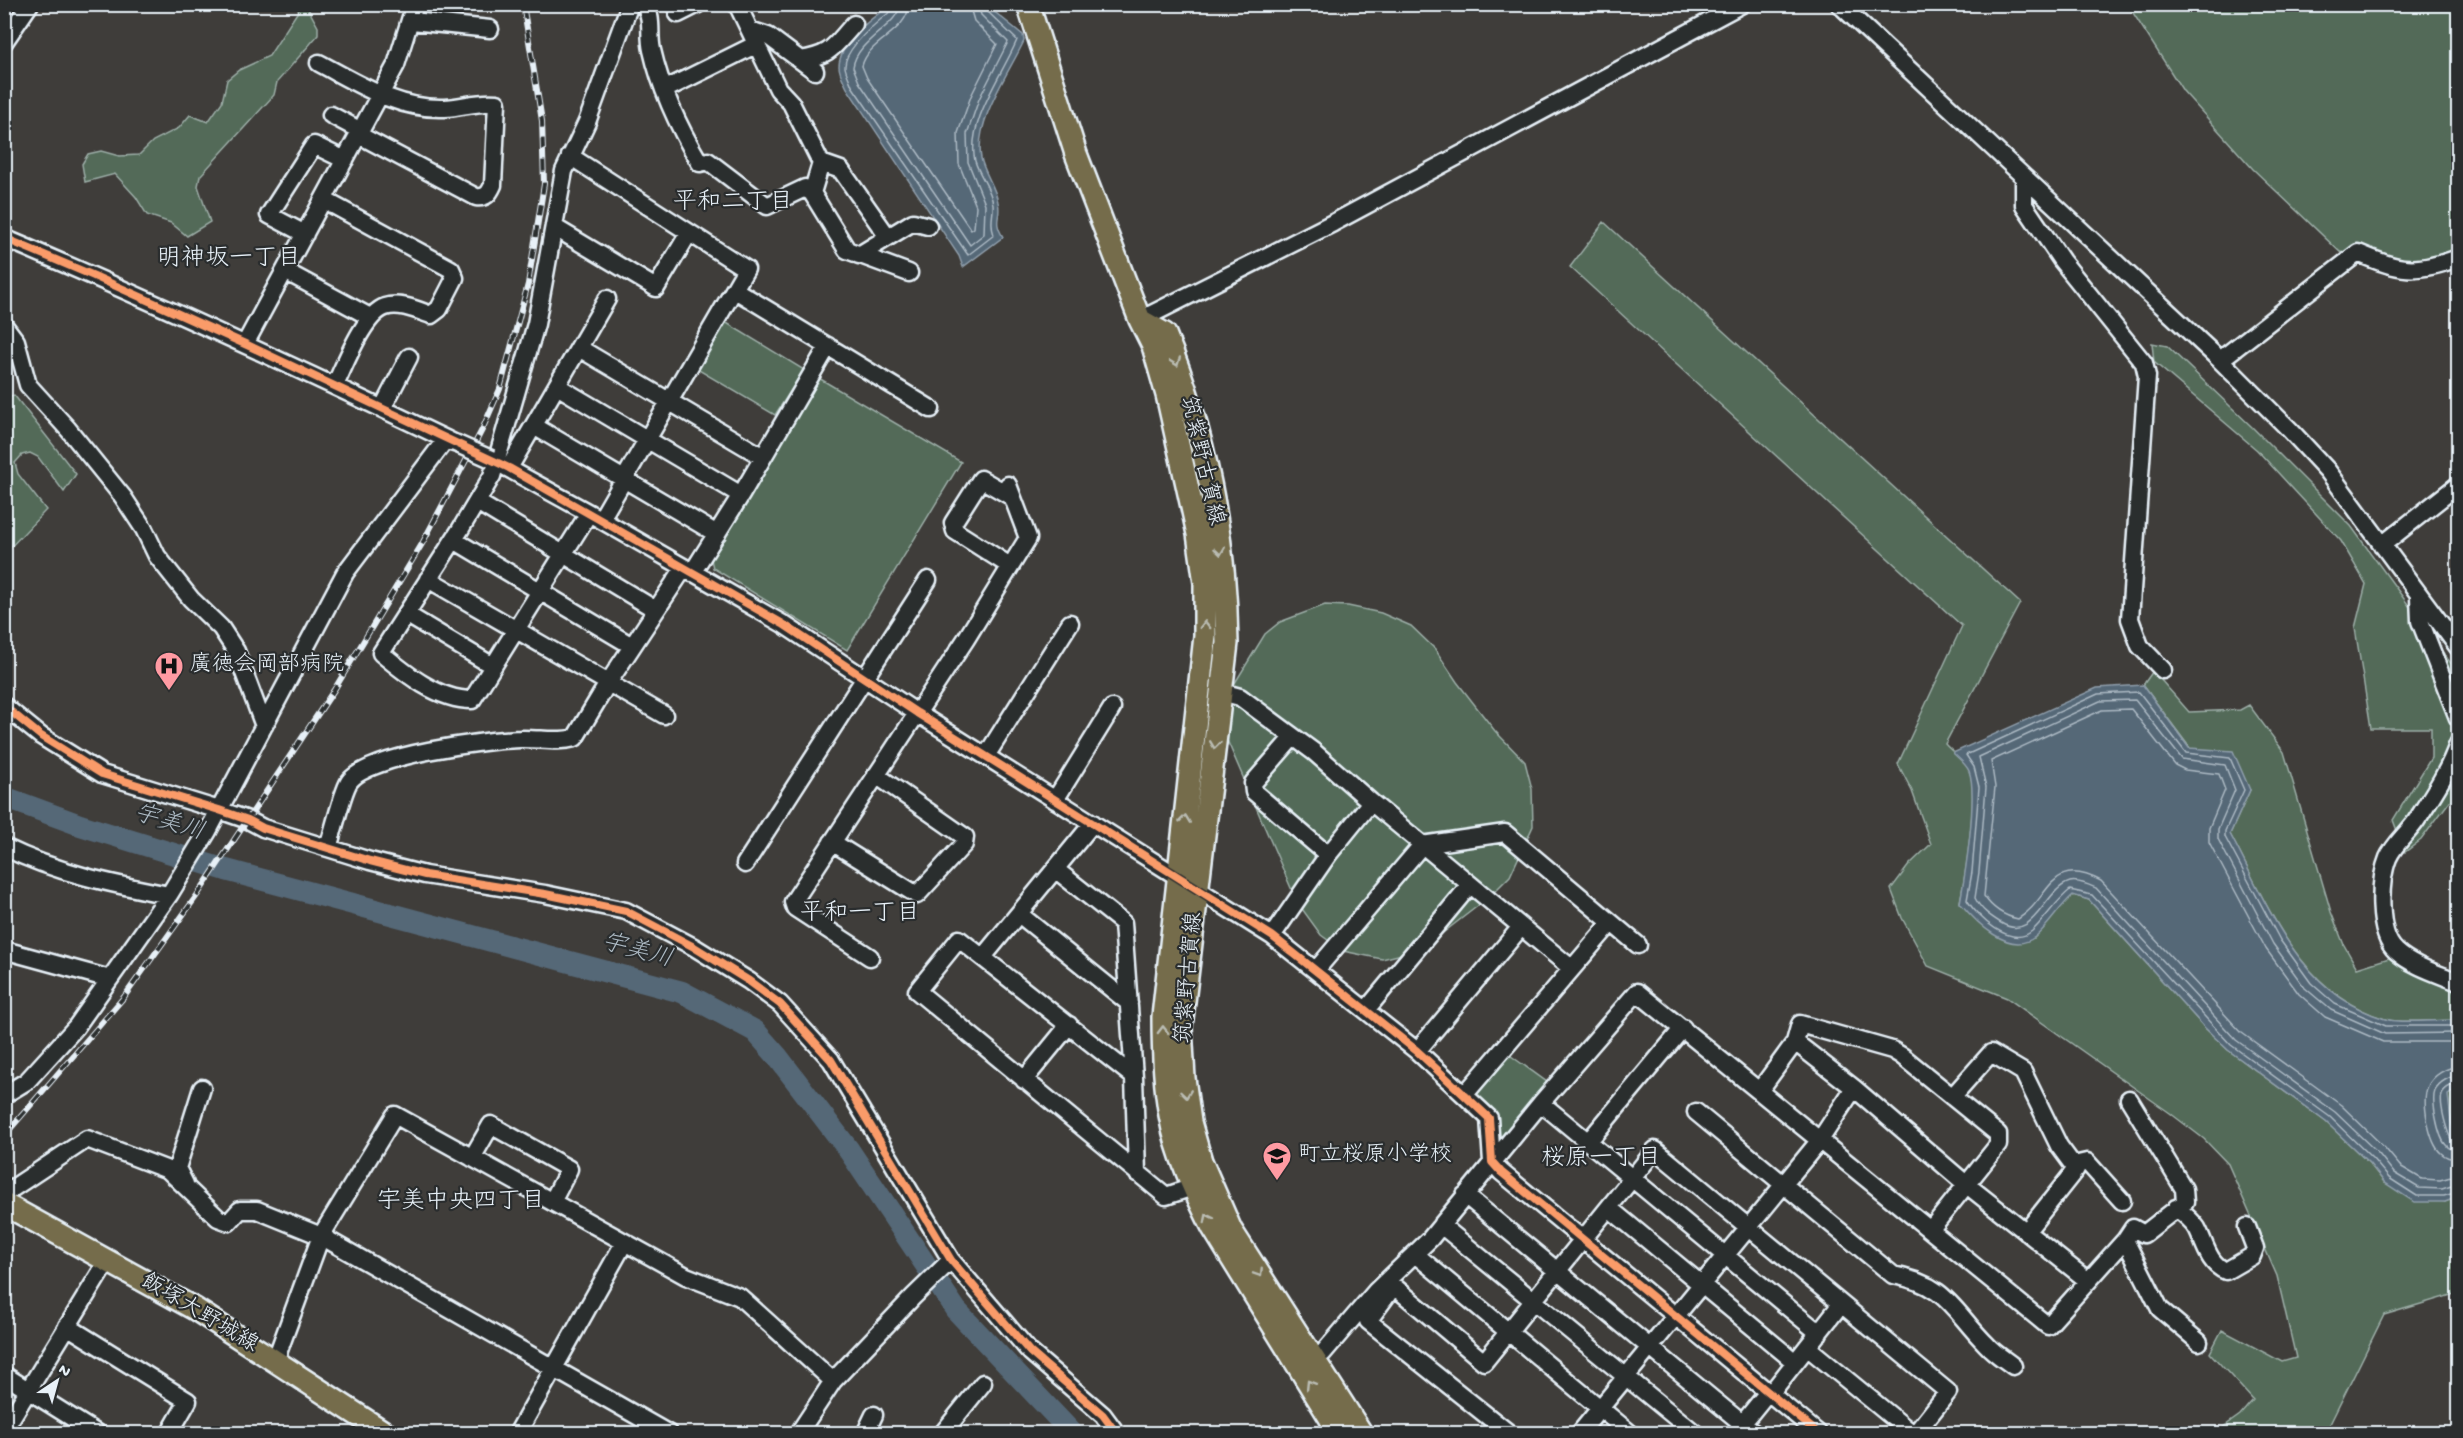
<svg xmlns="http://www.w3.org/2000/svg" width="2463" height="1438" viewBox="0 0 2463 1438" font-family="'Gochi Hand','Klee One',sans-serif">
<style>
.green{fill:#526b58;stroke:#9daea8;stroke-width:1.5}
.water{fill:#546777;stroke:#8f9eab;stroke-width:1.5}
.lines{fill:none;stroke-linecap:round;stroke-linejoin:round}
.shore{stroke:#adbac4;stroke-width:1.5}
.river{stroke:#546777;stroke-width:22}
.minor-casing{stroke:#e8f1f8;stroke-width:21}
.major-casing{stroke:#e8f1f8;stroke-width:26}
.minor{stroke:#2a2d2e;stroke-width:16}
.major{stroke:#746c4b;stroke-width:21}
.rail-casing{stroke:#e8f1f8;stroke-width:6}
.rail{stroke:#2a2d2e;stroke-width:4;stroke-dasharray:11;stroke-linecap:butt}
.minor-bridge-casing{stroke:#e8f1f8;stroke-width:21;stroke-linecap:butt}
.minor-bridge{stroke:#2a2d2e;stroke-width:16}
.cycleway-casing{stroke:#2a2d2e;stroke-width:11}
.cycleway{stroke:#fa9b69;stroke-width:8}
.oneway{stroke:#babcb3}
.labels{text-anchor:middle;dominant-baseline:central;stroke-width:4.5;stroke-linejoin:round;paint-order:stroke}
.street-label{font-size:22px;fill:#e8f1f8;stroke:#2a2d2e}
.poi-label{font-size:22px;fill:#e8f1f8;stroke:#2a2d2e;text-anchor:start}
.neighbourhood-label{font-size:24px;fill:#e8f1f8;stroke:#2a2d2e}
.water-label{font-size:24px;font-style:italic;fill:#adbac4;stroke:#2a2d2e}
</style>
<rect width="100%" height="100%" fill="#3f3d3a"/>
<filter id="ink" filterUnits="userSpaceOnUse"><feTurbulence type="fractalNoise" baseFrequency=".0167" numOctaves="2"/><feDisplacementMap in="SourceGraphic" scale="12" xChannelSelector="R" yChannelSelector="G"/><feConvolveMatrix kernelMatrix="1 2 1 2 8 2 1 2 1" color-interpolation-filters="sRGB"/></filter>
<g filter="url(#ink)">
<path class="green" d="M302,5H306L318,27V35L277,82L274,95L200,176L198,186L210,222L187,236L171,223L147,215L136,197L115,174L85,182L82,164L88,154L101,151L119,156L139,155L153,141L179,128L190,115L208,122L222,102L227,80L239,70L269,56Z
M2128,5H2458V267L2408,277L2340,252L2253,169L2183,91Z
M1604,222L2020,603L1945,744C1952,752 1963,759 1968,768C1980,787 1965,878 1960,902L2034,938L2061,906L2073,895L2089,900L2205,1028L2228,1050L2326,1122L2369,1163L2385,1183L2445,1202L2458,1197V1293L2384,1315L2327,1430L2330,1433H2215L2240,1415L2253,1400L2210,1353L2222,1330L2282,1362L2296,1358L2277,1276L2228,1164L2204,1139L2170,1113L2007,998L1928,966L1902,918L1891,889L1909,865L1931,844L1912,791L1898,764L1962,626L1570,267Z
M725,322L804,370L775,415L697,369Z
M2152,343L2167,346L2252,427L2351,526L2458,673V790L2421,840L2405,852L2393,820L2431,758V728H2371L2355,628L2366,584L2341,541L2257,450L2154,362Z
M817,377L961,462L847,650L713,568L710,555Z
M14,395L76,474L64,492L38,457L30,453L22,455L15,463L18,474L46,510L5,553V397Z
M1325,605L1348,606L1381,613L1411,626L1435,649L1457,682L1495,731L1525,762L1532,789L1533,826L1510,876L1488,898L1422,949L1382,959L1343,951L1321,935L1297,902L1224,733L1222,704L1265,634L1280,622Z
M2153,671L2189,712L2240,710L2249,705L2284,752L2331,912L2344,945L2357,968L2389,958L2458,985V1020C2442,1020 2398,1024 2385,1019C2299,993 2269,907 2230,834L2250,790L2190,748L2143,685Z
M1507,1053L1551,1085L1500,1146L1477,1096L1476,1089Z
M2458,1088V1144L2451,1121L2448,1095Z"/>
<path class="water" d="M890,5H986L1023,35L1024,41C1009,73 974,121 981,158C984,173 995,186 998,202C1002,218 992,219 1003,237L963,267L959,256L847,88C844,81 839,73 839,66C840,41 872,18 890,5Z
M2143,685L2189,748L2233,751L2250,790L2230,834C2269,907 2299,994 2385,1019C2398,1024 2442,1020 2458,1020V1088L2448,1095L2451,1121L2458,1144V1197L2445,1202H2414L2385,1183L2369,1163L2326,1122L2228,1050L2205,1028L2089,900L2073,895C2059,907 2048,927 2035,937C2009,957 1975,921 1960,903C1965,875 1978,795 1969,771C1966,764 1958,758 1953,753L2097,688Z"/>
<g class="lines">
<path class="shore" d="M893,4L891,11C877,22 844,49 845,67C846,73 850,80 852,86L968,255L994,235C989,222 994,216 993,204C991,189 979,175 975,161C966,122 1003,74 1017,40L987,11L985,4
M900,4C899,26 857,39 853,67L859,82L970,245L984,234L985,204L968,162L967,134L979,99L1008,42L981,15L978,4
M909,4C908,33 868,40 862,66L867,78L971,230L974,228L976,206L959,164L958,133L971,96L997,44L974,21L969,4
M2458,1026H2386L2335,1004L2311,983L2280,940L2225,837V831L2244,790L2230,758L2186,753L2139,692L2098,694L1966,755L1974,767L1979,787L1972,872L1967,900C1977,917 2011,949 2032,931C2046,918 2055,902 2070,890L2092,895L2231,1045L2330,1117L2373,1159L2389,1178L2417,1196H2444L2458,1192
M2458,1033L2385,1034L2331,1010L2305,988L2273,944L2218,839V829L2235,790L2225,765L2182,759L2135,700L2100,701L1979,757L1986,787L1979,872L1975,898C1981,910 1990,916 2001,923C2035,943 2043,890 2070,882C2078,880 2089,885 2096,888L2236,1040L2335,1112L2379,1154L2394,1173L2419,1188L2442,1189L2458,1184
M2458,1042H2383L2325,1017L2299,994L2266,949L2209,842V828L2225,790L2219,774L2185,770L2175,765L2131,709L2102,710L1991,761L1995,787L1984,896C1992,908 2004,916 2018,919C2050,900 2049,854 2101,881L2242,1033L2341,1105L2385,1148L2400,1166L2422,1179L2440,1180L2458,1175
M2458,1067C2447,1067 2433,1075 2428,1086C2421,1100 2429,1143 2441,1153C2446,1158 2452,1159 2458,1159
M2458,1076C2450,1076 2439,1082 2435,1090C2431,1100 2438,1137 2446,1145C2449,1149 2453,1150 2458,1150
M2458,1084C2453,1084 2444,1088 2442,1094C2439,1104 2447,1134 2453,1142H2458"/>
<path class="river" d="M4,797L80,825L226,870L682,992L755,1031L777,1056L848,1149L956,1310L1073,1434"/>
<g class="minor-casing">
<path id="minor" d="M644,4C654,19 648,34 652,50C661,90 679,128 700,163L708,161L767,206L805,188L812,193
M737,4L778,89L791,103L821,163L812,193L847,250L909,273
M1839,4L2220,360L2290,430L2327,470L2458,647
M678,14L698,4
M412,21L490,29
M750,30L768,36L815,71
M4,42L30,4
M800,60C832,55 833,47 854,24
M319,63C359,84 398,110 445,108C463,107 478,101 497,103L493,185C489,194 486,198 476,197L359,135
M664,90L757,44
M331,115L361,131
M570,156L746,269L601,519
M821,163L841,170L888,237
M2024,177V205L2062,261L2144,363L2147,376L2130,619L2140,646L2163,670
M324,200L451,269L455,278L439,309L431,315C417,310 399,302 385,307C363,315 345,365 335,385
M554,227L656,288L689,233
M305,234L269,215L314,145L345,160
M4,238C156,302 306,372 454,443
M859,255L913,222L928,226
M285,271L370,317
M735,290L931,409
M1140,320L1333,223L1742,4
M4,325L16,341L28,385L68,429L123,497L144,529L157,556L191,599L221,628L236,651L264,726
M245,344L396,65L415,4
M579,348L763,457
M2220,360L2358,253C2401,271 2414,274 2458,258
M557,386L741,495
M383,407L409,357
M534,426L717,534
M491,459L589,513L783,624L917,713L1272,936L1417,1051L1489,1118L1492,1162L1501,1172L1819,1434
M509,468L607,299
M477,502L656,610
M589,513L472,700C438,700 406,674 381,653L460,530L492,476L536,324L564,171L587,122L630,4
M454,540L632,646
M2382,545L2458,485
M1010,566L955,531L953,523L981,479L1012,497
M692,573L741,495L828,346
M428,579L664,715
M2419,597L2420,621L2458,718
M406,614L493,666
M1221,692L1240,697L1314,752L1371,802L1571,968
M4,706L41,736L102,774L219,810L248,820L263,828L370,861L425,875L545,894L626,911L694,947L749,981L780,1004L831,1060L951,1260L1030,1352L1103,1415L1117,1434
M1293,737L1253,783L1254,792L1328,855
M2458,744C2449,771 2432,796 2416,821C2408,833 2394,844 2388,858C2379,880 2377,934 2396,951C2412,966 2439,974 2458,982
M986,756L1070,623
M1055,800L1112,708
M832,842L917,895L964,844L965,837L876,775
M4,847C57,873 112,884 169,895
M328,848C333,833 342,793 349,782C367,755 487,740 520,739C538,738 557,743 575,738L608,683L684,568
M745,864L928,580
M1055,869L1123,923L1134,1077L1137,1173
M1019,914L1129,1003
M1272,936L1328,855L1371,802
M4,950L110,979
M870,957L795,908L793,902L966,639L1028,538L1008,485
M983,957L1093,823
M1316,970L1422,845L1505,833L1638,945
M1366,1010L1470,885
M1795,1042L1854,1088L1967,1185L2087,1280
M1417,1051L1521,927
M1134,1077L959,939L917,991L1166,1196L1193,1187
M1024,1080L1069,1025
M1760,1090L1795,1042L1800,1024L1892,1050L1902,1056L1998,1134V1145L1931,1229
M1465,1094L1611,923
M4,1095L27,1081L76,1027L169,895L208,831L345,573L446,439
M1952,1097L1991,1053L2023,1072L2059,1146L2076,1169L2026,1232
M1541,1103L1819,1333
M1696,1112L1893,1275C1948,1285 1952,1310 1987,1345C1994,1353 2004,1359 2013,1366
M1588,1142L1683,1028
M472,1158L491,1125L569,1169L552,1202
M2074,1165L2087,1162L2122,1201
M185,1184L177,1168L202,1088
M4,1194L87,1139L168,1170L218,1218L229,1222L240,1210H257L321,1236L669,1434
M1465,1195L1755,1434
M1609,1208L1795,1362
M2176,1208C2184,1214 2191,1219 2197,1228C2205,1243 2208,1264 2226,1271L2252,1256L2255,1248L2247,1227
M1441,1225L1696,1434
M2125,1240L2133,1228L2144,1234L2185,1202L2184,1189L2129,1099
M1415,1254L1631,1434
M1395,1287L1484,1362L1655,1150L1948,1392L1915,1434
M1388,1294L1368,1321L1510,1434
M67,1326L188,1401L169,1434
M1807,1347L1913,1434
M1314,1359L1323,1353L1376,1291L1430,1239L1541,1103L1637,992L2048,1326L2125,1240L2160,1309L2199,1342
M275,1361L321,1236L395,1115L686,1276L740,1297L833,1381
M4,1375L98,1434
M1771,1393L1841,1304
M4,1430L108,1260
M517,1434L624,1243
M798,1434L833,1381L913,1297L951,1260
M865,1434L874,1415
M942,1434L983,1383
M1579,1434L1820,1140L1854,1088
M1734,1434L1768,1392"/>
</g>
<g class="major-casing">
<path id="major" d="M1028,4L1076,154L1140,320L1153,346L1167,395L1198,534L1205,583V636L1163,1017C1163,1050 1164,1083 1170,1115C1177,1155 1195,1192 1213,1228L1340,1434
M1140,320L1165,334C1205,431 1226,539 1227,643L1181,1027L1184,1078L1190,1122L1201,1161L1231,1230L1362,1434
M4,1204L195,1309L387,1434"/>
</g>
<use href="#minor" class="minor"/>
<use href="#major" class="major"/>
<g class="rail-casing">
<path id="rail" d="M4,1136L124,997L198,894L334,690L422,544L482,430L500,389L528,284L544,184L542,121L523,4"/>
</g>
<use href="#rail" class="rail"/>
<g class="minor-bridge-casing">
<path id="minor-bridge" d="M455,443L491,459"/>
</g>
<use href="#minor-bridge" class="minor-bridge"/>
<g class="cycleway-casing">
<path id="cycleway" d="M4,238L94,276L245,344L509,468L783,624L917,713L1272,936L1417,1051L1489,1118L1492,1162L1501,1172L1819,1434
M4,706L41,736L102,774L219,810L248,820L263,828L370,861L425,875L545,894L626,911L694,947L749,981L780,1004L831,1060L951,1260L1030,1352L1103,1415L1117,1434"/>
</g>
<use href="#cycleway" class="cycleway"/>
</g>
<defs><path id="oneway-chevron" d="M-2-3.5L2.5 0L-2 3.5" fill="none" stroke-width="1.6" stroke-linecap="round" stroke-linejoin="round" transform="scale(1.5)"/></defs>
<g class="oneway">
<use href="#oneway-chevron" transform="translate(1176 362) rotate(70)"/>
<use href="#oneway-chevron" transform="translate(1220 551) rotate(82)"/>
<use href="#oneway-chevron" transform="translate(1205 625) rotate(-90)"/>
<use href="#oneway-chevron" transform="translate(1215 745) rotate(97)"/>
<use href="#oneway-chevron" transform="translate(1185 819) rotate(-83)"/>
<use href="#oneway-chevron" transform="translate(1163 1030) rotate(-91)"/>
<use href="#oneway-chevron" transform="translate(1186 1094) rotate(82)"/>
<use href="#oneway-chevron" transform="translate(1208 1218) rotate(-117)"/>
<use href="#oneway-chevron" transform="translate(1259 1273) rotate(57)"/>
<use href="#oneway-chevron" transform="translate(1310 1384) rotate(-122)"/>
</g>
</g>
<defs>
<g id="hospital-pin" transform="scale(1.5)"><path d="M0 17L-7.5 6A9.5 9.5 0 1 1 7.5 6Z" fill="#ff9aa2" stroke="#2a2d2e"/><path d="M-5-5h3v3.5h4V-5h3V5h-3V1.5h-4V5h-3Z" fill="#111"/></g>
<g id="school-pin" transform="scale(1.5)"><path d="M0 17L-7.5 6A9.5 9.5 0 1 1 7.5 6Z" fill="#ff9aa2" stroke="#2a2d2e"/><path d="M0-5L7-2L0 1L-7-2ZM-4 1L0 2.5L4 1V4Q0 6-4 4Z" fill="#111"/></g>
</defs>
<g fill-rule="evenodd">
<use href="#hospital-pin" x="169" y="666"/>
<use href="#school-pin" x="1277" y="1156"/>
</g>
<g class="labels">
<g class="street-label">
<text transform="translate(1201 461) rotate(77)">筑紫野古賀線</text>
<text transform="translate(1190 978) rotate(-85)">筑紫野古賀線</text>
<text transform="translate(199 1314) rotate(31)">飯塚大野城線</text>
</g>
<g class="poi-label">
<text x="190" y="666">廣徳会岡部病院</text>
<text x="1298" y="1156">町立桜原小学校</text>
</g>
<g class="neighbourhood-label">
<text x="733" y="203">平和二丁目</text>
<text x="229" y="259">明神坂一丁目</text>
<text x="860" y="914">平和一丁目</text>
<text x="1601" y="1159">桜原一丁目</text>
<text x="461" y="1202">宇美中央四丁目</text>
</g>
<g class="water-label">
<text transform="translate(169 824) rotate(17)">宇美川</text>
<text transform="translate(637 952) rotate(15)">宇美川</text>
</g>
</g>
<rect width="2463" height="1438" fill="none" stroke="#2a2d2e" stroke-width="24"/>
<rect x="12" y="12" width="2439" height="1414" fill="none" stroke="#e8f1f8" stroke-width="2" filter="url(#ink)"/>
<g transform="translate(57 1381) rotate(36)" stroke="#2a2d2e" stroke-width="4.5" paint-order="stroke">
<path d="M0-4.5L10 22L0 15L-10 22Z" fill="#e8f1f8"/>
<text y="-9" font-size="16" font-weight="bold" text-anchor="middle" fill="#e8f1f8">N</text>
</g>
</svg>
